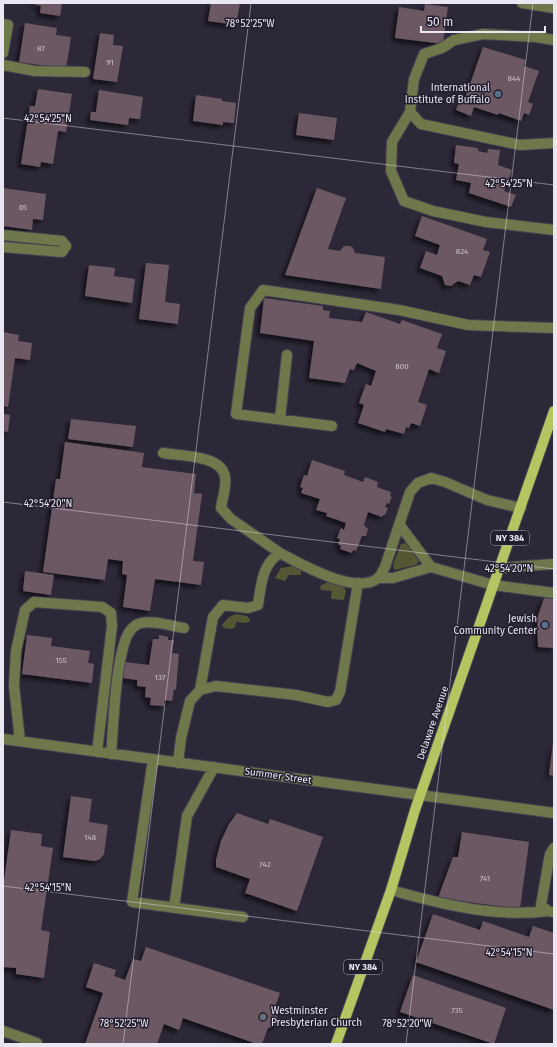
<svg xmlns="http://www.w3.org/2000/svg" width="557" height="1047" viewBox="0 0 557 1047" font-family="'Fira Sans',sans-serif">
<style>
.green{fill:#555734}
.building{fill:#6c5862;filter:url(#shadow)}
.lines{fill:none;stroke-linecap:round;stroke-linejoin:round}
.minor-casing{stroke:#474352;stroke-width:12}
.major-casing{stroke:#474352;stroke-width:12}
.minor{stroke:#6f784a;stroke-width:10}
.major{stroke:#b4c561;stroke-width:10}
.ticks{fill:none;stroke:#eae7f3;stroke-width:1;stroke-opacity:0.45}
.service-dot{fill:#5c6f8a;stroke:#221e2e;stroke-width:1.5}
.worship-dot{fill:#6b7280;stroke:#221e2e;stroke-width:1.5}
.labels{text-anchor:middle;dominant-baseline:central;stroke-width:3;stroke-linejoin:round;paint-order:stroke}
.number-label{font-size:8px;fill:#cac3cf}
.shield{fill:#221e2e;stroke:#aeabb8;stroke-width:1}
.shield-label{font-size:9px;font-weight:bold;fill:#eae7f3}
.poi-label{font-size:10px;fill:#eae7f3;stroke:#221e2e;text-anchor:end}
.street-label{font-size:10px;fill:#eae7f3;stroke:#221e2e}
.ticks-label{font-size:10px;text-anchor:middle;fill:#eae7f3;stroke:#221e2e;stroke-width:3;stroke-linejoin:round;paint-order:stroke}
</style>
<defs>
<filter id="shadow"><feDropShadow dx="-3.5" dy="3.5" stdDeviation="2" flood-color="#0009"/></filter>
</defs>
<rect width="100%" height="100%" fill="#2c2838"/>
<path class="green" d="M406,543L419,561L416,565L394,570L393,565L401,544Z
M293,566L301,569V575H289L285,581L275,578L281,568Z
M328,582L343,586L346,591L344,600L331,599L332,591L321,590L320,586Z
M236,614L247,616L250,619L249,622L244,623L236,622L235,627L232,629L224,628L222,625L229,617Z"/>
<path class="building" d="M29,3H62L60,16L40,13L41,6Z
M211,3H240L236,25L208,21Z
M425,4L448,7L443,44L395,38L399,7L424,11Z
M25,23L57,28L56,35L71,37L66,69L19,62Z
M100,33L114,35L113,45L123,46L117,82L93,79Z
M483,47L526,60L524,66L539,71L528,102L533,104L529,115L524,113L521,121L499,113L498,115L474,107L471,116L456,110L459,102L463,104Z
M38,89L72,94L66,132L58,131L53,164L41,162L40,167L21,164L30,106H35Z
M99,90L143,97L140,119L129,118L128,125L90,120L91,112H96Z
M196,95L222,99V101L236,103L234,123L223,122V125L193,121Z
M299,113L337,118L334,140L296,135Z
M456,145L478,148V151L487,153L488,149L500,150L498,165L512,170L504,191L516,195L511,207L469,193L471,183L456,180L459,164L454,163Z
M3,188L46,194L43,220L33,219L32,230L3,226Z
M317,188L346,198L328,249L340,251L344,246H350L353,248L355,253L385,257L381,289L285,275Z
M422,216L487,239L483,250L490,252L481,277L474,275L470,285L458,281L451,286L445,285L442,276L420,268L426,251L437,255L440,245L415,236Z
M146,263L169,265L165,302L180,304L178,324L139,319Z
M89,265L115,268L114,276L135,279L132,303L85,296Z
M264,298L323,306V310L330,311L329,318L362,322L366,312L400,324L402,320L442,334L437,348L446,351L439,373L429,369L418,402L427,405L420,426L411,423L409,428L406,427L404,434L386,429L385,432L358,423L364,405L359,403L366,384L371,386L376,371L357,363L354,370L350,369L345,383L309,378L314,341L260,333Z
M3,332L19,335L18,341L32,343L30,360L15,358L8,407L3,406Z
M3,414L10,415L8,432L3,431Z
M71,419L136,426L133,447L68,439Z
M65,442L144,453L142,467L196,474L194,493L202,494L193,561L204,562L201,585L155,579L150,611L123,607L127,575L122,574L123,561L108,559L105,580L43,572L56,479H60Z
M312,460L345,471L344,475L363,482L365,477L378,482L377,487L391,492L390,496L392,497L389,504L387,503L385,507L388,508L385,515H383L382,517L368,512L364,525L368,529L366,536H362L356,551L353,550L352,553L340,549L341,546L338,544L340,539L337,538L341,528L344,530L346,523L326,516L327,513L316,510L320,499L301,493L303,488L300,487L304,475L307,476Z
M25,571L54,575L51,595L23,591Z
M544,598L554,599V648L538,647L537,619Z
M27,635L52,638L51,646L90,651L88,663L94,664L92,683L22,674Z
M159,635L168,637V640H174L172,653L179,654L176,690L174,689L172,701L164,700V706L150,705L151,698L145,697L146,687L137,686V680L123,678L125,662L149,665L153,639H159Z
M553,743H554V776L549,775Z
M71,796L92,799L89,822L108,825L104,854L100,859L95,861L63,857Z
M237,813L268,824L270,819L323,837L297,911L245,893L250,879L216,867V860L221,841L229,824Z
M11,830L42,834L41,846L53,848L41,930L50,932L44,978L16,974V968L3,967V888Z
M462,832L529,842L520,909L438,898L453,857H458Z
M433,914L480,930L483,921L529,937L533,926L554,933V1010L416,962Z
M146,947L280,993L274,1010L278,1019L276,1025L268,1028L262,1044H257L183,1018L179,1030L164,1024L157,1044H85L103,993L86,987L94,963L116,970L114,976L125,980L133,959L141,961Z
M413,975L506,1008L494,1044L400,1012Z"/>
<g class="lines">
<g class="minor-casing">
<path id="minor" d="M522,3L554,8
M3,24L8,25L3,53
M554,40L536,37L483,34L454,40L442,48L424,54L414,79L410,112L421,124L520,145L554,143
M3,65L35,71L85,72
M410,112L392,142L391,171L404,201L433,211L486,222L554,230
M3,235L62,241L66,246L62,252L3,247
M280,419L287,355
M332,426L236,414L250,308L263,290L399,310L468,325L554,328
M163,453C181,456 222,455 225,477C227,486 222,499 221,508L231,519L280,553
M431,567L493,585L554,593
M499,568L554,564
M378,578H393L431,567L399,524
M200,690L213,617L223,605L248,608L258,605C261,585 262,564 280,553C300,564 356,596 378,578C381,576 383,570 385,567L410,492L418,483L431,478L445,482L487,500L521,508
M3,739L554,813
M20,741L14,686L16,651L25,610L34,602L102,607L111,613L112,626L97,752
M111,754C114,720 115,668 126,638C128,633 133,626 138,624C150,619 171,626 184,628
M153,759L132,902L243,917
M178,763L181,738L190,701L200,690L216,686L296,695L328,702L336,700L340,692L358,583
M391,890C440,904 497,918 548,911
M174,908L187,816L214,767
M552,912L548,911L541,905L550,854L554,848
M3,1031L37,1043"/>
</g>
<g class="major-casing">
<path id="major" d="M336,1044L391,890L415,810L554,411"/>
</g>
<use href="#minor" class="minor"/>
<use href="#major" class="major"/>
</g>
<path class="ticks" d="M3,118L554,185M3,502L554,569M3,886L554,954M123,1044L251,3M406,1044L533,3"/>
<g class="service-dot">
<circle cx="498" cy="94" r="4"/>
<circle cx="545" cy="625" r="4"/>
</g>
<circle class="worship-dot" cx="263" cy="1017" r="4"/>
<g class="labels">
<g class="number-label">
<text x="41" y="48">87</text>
<text x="110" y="62">91</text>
<text x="514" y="78">844</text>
<text x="23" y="207">65</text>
<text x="462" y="251">824</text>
<text x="402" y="366">800</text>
<text x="61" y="660">155</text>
<text x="160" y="677">137</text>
<text x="90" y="837">148</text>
<text x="265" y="864">742</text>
<text x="485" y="878">741</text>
<text x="457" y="1010">735</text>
</g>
<g class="shield">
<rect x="491" y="531" width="38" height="14" rx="3"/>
<rect x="344" y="960" width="38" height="14" rx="3"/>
</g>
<g class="shield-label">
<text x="510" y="538">NY 384</text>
<text x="363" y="967">NY 384</text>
</g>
<g class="poi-label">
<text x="490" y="88">International<tspan x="490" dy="12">Institute of Buffalo</tspan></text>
<text x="537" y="619">Jewish<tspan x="537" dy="12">Community Center</tspan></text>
<text x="271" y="1011" text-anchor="start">Westminster<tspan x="271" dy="12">Presbyterian Church</tspan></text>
</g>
<g class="street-label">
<text transform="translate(433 723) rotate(-71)">Delaware Avenue</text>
<text transform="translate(278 776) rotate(8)">Summer Street</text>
</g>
</g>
<g class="ticks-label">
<text x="250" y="27">78°52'25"W</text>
<text x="48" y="122">42°54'25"N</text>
<text x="509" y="187">42°54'25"N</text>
<text x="48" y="507">42°54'20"N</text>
<text x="509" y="572">42°54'20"N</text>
<text x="48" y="891">42°54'15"N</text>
<text x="509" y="956">42°54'15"N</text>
<text x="124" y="1027">78°52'25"W</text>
<text x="407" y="1027">78°52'20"W</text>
</g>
<rect width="557" height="1047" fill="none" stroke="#eae7f3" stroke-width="8"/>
<path d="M421 26v6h124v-6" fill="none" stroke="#eae7f3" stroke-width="2"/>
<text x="427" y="26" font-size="12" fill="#eae7f3" stroke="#221e2e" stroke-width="3" paint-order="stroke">50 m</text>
</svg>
